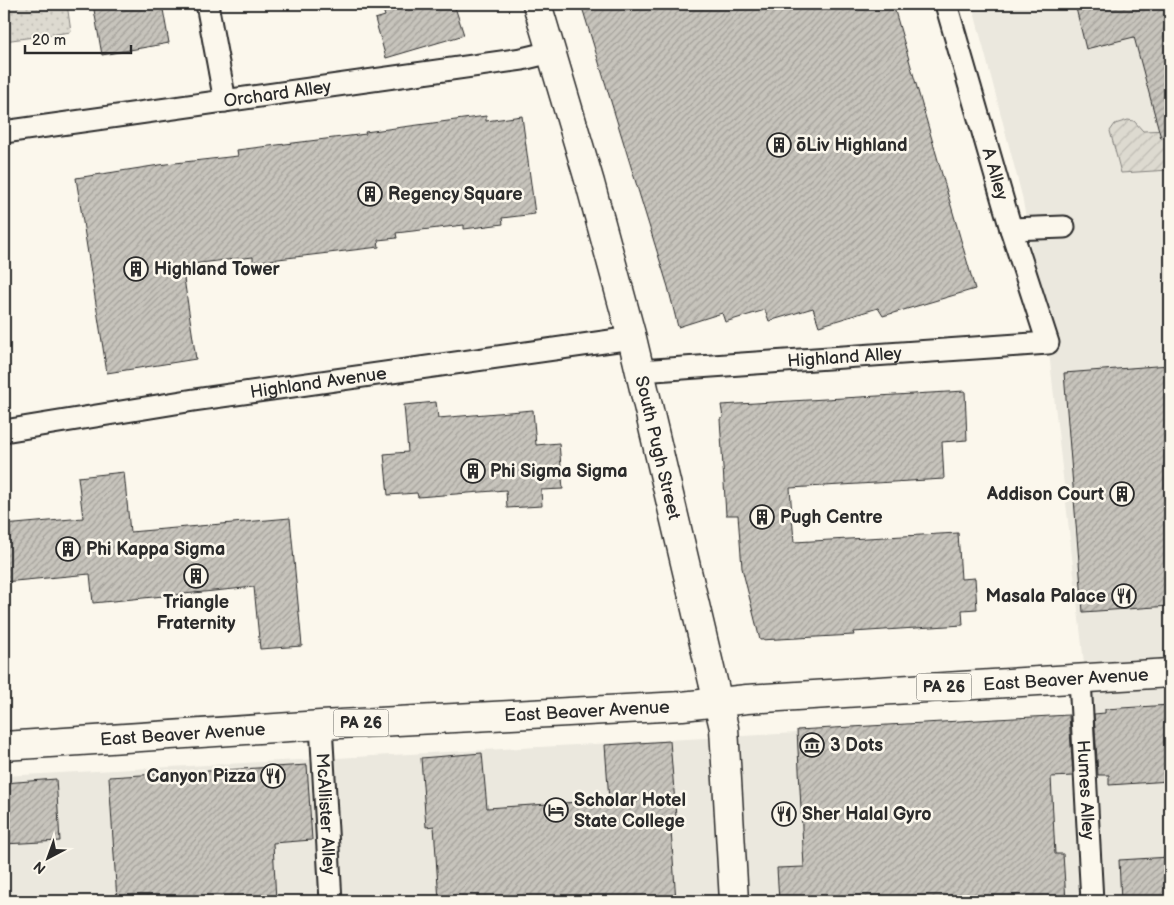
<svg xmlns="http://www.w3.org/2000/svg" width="1174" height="905" viewBox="0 0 1174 905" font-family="'Balsamiq Sans',sans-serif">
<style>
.built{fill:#ebe8de}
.grass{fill:url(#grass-dots);stroke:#84827e}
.garden{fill:url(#garden-furrows);stroke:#84827e}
.building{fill:url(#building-hatch);stroke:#2b2b2b}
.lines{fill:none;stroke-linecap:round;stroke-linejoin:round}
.lane-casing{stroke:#2b2b2b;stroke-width:25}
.street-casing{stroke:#2b2b2b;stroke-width:31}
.primary-casing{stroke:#2b2b2b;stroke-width:31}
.lane{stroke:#fbf7ec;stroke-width:21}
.street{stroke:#fbf7ec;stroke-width:28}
.primary{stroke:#fbf7ec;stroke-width:28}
.labels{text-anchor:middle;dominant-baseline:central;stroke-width:5;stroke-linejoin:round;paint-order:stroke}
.shield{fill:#fbf7ec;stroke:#696865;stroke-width:1}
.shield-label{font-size:16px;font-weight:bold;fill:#2b2b2b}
.street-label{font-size:18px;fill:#2b2b2b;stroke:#fbf7ec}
.poi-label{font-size:18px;font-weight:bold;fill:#2b2b2b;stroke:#fbf7ec;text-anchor:start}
</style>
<defs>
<pattern id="grass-dots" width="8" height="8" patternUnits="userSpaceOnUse" patternTransform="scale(1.25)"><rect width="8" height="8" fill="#dddad0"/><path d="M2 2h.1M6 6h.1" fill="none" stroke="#bebbb3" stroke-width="1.8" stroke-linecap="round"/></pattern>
<pattern id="garden-furrows" width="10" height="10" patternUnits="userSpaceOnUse" patternTransform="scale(1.25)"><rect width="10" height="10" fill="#dddad0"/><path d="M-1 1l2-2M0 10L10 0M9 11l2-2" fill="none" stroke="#bebbb3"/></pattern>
<pattern id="building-hatch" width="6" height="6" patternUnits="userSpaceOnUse" patternTransform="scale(1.25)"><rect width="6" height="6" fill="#c7c4bc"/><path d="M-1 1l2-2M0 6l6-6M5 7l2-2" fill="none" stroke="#a29f99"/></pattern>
</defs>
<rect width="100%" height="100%" fill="#fbf7ec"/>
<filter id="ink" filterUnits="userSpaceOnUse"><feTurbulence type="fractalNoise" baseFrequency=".02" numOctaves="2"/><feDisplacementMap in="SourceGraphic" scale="10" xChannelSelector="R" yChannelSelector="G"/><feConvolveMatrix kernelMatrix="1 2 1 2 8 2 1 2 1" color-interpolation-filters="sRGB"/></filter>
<g filter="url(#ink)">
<path class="built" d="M972,4H1170V901H4V776L1090,717L1048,343L1022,196Z"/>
<path class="grass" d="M4,4H67L71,32L4,41Z"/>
<path class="garden" d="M1128,120L1134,121L1143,131L1170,130V170L1121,173L1110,131L1115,124Z"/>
<path class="building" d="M93,4H162L169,43L102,55Z
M381,4H454L464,35L386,58L375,19L385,16Z
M581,4H893L975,289L883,316L878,308L819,326L813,308L769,321L765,310L725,322L722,313L678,327L668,287Z
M1075,4H1170V136L1161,138L1134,37L1086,49Z
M486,116V121L522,116L535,214L502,218L503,224L464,229V225L396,233L397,238L378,240L379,247L253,262V257L182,265L196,359L107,373L76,178L166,164L238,156L237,150L366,134L365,132Z
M1169,365L1170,606L1083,612L1064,373Z
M965,391L967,440L942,442L944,479L790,488L794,542L958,533L961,579L975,578L977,609L962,610L963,625L853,632L854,635L760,640L742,568L738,515H726L720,419L723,418L721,405Z
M436,402L438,418L533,410L536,445L559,443L563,489L541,490L542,506L507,508L506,490L418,497L417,493L388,495L384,454L408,452L404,405Z
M124,472L130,532L290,518L302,646L260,649L254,587L93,603L90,574L4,582V525L83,518L78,477Z
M1170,705V781L1109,785V775H1098L1094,714L1105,713V709Z
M1069,715L1073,776L1051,777L1055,854H1063L1066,901H779L777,868L804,867L797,730Z
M670,741L676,816L670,817L676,901H439L434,826L426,827L421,758L482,753L487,808L609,800L605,745Z
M307,765L312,840L273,843L276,901H117L109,777Z
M56,779L60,841L4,844V783Z
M1170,857V901H1121L1119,860Z"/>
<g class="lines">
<g class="lane-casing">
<g id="lane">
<path d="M207,4L225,101"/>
<path id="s1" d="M4,132L522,59L551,52"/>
<path d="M1011,229L1064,227"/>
<path id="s2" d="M640,371L1048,343L1011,229L946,4"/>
<path id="s3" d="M4,431L194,400L632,338"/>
<path id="s4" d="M1080,679L1092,901"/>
<path id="s5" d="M321,725L331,901"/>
</g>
</g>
<g class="street-casing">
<g id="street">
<path id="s6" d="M537,4L590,183L632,338L724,728L734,901"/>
</g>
</g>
<g class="primary-casing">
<g id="primary">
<path id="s7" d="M4,746L321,725L682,706L747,699L1170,673"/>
</g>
</g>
<use href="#lane" class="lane"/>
<use href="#street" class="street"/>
<use href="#primary" class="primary"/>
</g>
</g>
<defs>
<g id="building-ring" transform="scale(1.25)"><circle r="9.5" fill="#fbf7ec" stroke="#2b2b2b" stroke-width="1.5"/><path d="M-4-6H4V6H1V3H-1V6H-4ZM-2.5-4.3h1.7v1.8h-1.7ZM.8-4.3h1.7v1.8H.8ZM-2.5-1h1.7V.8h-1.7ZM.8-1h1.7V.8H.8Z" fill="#2b2b2b"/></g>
<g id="restaurant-ring" transform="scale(1.25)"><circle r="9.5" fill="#fbf7ec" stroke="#2b2b2b" stroke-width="1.5"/><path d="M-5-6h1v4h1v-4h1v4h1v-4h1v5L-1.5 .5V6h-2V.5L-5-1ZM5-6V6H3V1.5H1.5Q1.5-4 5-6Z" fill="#2b2b2b"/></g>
<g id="museum-ring" transform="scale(1.25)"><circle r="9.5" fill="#fbf7ec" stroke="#2b2b2b" stroke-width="1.5"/><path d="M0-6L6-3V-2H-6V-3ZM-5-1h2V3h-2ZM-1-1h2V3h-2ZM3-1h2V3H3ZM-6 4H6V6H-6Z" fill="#2b2b2b"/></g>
<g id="hotel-ring" transform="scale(1.25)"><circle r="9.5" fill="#fbf7ec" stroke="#2b2b2b" stroke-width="1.5"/><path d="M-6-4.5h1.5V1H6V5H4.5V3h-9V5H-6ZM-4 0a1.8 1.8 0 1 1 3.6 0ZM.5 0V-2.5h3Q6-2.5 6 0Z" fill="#2b2b2b"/></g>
</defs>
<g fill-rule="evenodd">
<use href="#building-ring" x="779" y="145"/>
<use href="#building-ring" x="370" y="194"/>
<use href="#building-ring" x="136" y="269"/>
<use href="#building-ring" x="473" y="471"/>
<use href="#building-ring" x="1122" y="494"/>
<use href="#building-ring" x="762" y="517"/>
<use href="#building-ring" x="68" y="549"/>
<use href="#building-ring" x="196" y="576"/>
<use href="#restaurant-ring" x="1124" y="596"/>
<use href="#museum-ring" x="812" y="745"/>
<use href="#restaurant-ring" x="273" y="776"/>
<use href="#hotel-ring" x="556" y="810"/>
<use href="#restaurant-ring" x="784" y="814"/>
</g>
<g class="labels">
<g class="shield">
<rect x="916.5" y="673.5" width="55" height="27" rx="4"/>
<rect x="333.5" y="709.5" width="55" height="27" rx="4"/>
</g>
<g class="shield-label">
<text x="944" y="687">PA 26</text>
<text x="361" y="723">PA 26</text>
</g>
<g class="street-label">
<text stroke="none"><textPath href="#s1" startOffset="276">Orchard Alley</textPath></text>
<text transform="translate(995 174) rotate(74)">A Alley</text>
<text stroke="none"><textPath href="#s2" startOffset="205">Highland Alley</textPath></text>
<text stroke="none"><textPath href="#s3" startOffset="318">Highland Avenue</textPath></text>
<text stroke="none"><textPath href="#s6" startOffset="460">South Pugh Street</textPath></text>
<text stroke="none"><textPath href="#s7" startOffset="1064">East Beaver Avenue</textPath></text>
<text stroke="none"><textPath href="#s7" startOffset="584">East Beaver Avenue</textPath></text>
<text stroke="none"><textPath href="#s7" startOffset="179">East Beaver Avenue</textPath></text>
<text stroke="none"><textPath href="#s4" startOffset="111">Humes Alley</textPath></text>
<text stroke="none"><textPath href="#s5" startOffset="89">McAllister Alley</textPath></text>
</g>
<g class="poi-label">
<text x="796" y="145">ōLiv Highland</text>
<text x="388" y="194">Regency Square</text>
<text x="154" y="269">Highland Tower</text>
<text x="490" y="471">Phi Sigma Sigma</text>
<text x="1104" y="494" text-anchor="end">Addison Court</text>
<text x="780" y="517">Pugh Centre</text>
<text x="86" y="549">Phi Kappa Sigma</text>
<text x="1106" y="596" text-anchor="end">Masala Palace</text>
<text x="196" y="602" text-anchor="middle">Triangle<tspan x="196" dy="21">Fraternity</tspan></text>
<text x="830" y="745">3 Dots</text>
<text x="256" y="776" text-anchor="end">Canyon Pizza</text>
<text x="574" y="800">Scholar Hotel<tspan x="574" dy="21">State College</tspan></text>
<text x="802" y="814">Sher Halal Gyro</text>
</g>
</g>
<rect width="1174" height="905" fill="none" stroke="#fbf7ec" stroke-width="20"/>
<rect x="10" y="10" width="1154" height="885" fill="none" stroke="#2b2b2b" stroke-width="2" filter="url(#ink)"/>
<g transform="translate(48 858) rotate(221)" stroke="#fbf7ec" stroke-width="4" paint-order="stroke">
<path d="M0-4L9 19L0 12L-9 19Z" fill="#2b2b2b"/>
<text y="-8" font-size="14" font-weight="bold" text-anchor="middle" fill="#2b2b2b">N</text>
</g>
<path d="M25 45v8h106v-8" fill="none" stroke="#2b2b2b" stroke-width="2.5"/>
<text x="32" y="45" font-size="15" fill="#2b2b2b" stroke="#fbf7ec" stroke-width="4" paint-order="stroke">20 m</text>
</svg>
